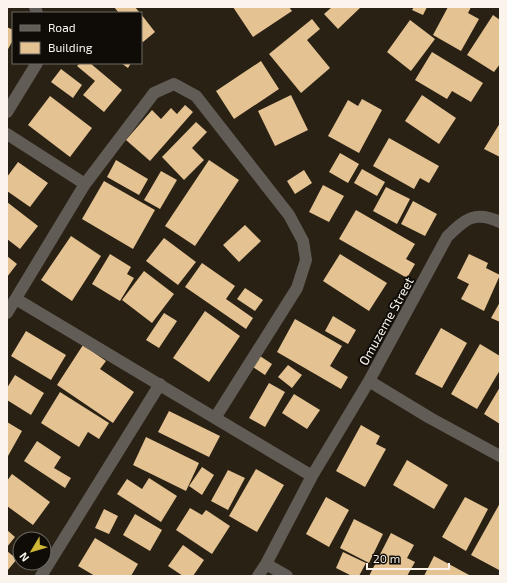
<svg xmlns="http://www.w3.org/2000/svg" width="507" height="583" viewBox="0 0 507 583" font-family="'Exo 2',sans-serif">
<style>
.building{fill:#e4c291}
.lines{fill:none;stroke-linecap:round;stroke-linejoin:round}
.lane{stroke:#615c56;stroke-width:12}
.street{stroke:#615c56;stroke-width:12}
.labels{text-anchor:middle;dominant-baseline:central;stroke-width:4;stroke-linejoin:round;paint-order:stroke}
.street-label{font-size:13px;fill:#faf4ec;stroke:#0f0c07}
</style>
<rect width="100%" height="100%" fill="#2a2115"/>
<path class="building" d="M114,7H135L140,13H119Z
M233,7H289L292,11L253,37Z
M332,7H361L338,29L324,14Z
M414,7H427L423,15L412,10Z
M448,7H471L468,13L479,19L461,51L433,35Z
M141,14L155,32L143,42L141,40Z
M493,15L500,20V64L494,72L467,55Z
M312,19L320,29L307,40L330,68L301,93L269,54Z
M410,20L435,39L411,71L387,52Z
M7,27L13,30V40L7,51Z
M432,52L483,83L471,102L452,91L447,99L415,80Z
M261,61L279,89L234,119L216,91Z
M80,63H90L122,90L104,112L83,95L95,81L77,66Z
M121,63H131L128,68Z
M61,69L82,85L73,98L51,82Z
M291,95L308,130L275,146L258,111Z
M422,95L456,118L439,144L405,121Z
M50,96L92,128L70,157L28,125Z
M362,99L382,110L359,153L328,136L348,100L358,106Z
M185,105L193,112L150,161L126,140L152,110L161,119L171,108L177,114Z
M196,122L207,132L192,148L204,160L184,180L162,157Z
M500,123V157L484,149Z
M389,138L439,166L429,183L420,178L414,189L373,166Z
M340,153L359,164L348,183L329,172Z
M116,160L148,179L139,195L107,177Z
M209,160L239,180L195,246L165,226Z
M18,162L48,183L30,207L7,191V177Z
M362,169L385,182L377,196L354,183Z
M304,170L312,183L295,194L287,181Z
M161,171L177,180L160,209L144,200Z
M104,181L155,210L133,249L82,219Z
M323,185L344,196L329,222L309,212Z
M386,187L410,199L397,224L373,211Z
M413,201L437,214L425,236L401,224Z
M7,202L38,226L20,249L7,239Z
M356,210L415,244L406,259L415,264L407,278L339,239Z
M245,225L261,241L239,262L223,245Z
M71,236L101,256L72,301L41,280Z
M164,238L196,262L178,285L146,261Z
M110,254L131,267L127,274L134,278L120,301L92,284Z
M340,254L387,283L369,311L323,281Z
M469,254L488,263L486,268L500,275L484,311L461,299L469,284L457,278Z
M7,256L17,264L7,277Z
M202,263L235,286L226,299L253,318L246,329L185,287Z
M144,271L174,294L152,323L122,300Z
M245,288L263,300L255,311L237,299Z
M500,302V322L491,318Z
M205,311L240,336L209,382L173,358Z
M164,313L177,321L159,348L146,340Z
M333,316L356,330L348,344L325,331Z
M295,319L342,346L330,366L348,377L341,389L277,352Z
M441,328L467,343L442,388L415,374Z
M26,331L66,355L51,380L11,356Z
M480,344L500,356V370L477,409L451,394Z
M83,345L106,361L100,369L134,392L113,423L57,385Z
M260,356L272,364L265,375L253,367Z
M288,365L302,375L292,388L278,377Z
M15,375L44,393L31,415L7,400V388Z
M269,383L285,392L265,427L249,418Z
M500,387V424L484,414Z
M60,392L109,423L99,439L88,432L79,447L41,423Z
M294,394L320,410L307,429L282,413Z
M169,411L220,436L209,457L158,432Z
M7,422L22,431L8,456L7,455Z
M361,425L380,436L376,444L386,449L365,487L336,471Z
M146,437L199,463L186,491L133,465Z
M37,441L61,457L54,468L71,478L65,488L24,461Z
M407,460L448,485L434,509L393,485Z
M202,467L214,475L202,495L189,486Z
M256,469L284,485L257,532L229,516Z
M228,470L245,478L228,510L211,501Z
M12,474L50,502L33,525L7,506V481Z
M149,478L177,496L161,522L117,494L127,479L142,489Z
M326,497L349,510L329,547L306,534Z
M465,497L488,509L466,551L442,537Z
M500,503V568L499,570L471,555Z
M190,508L202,515L206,510L230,526L212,554L176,530Z
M104,509L118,516L109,534L95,528Z
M135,514L162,530L150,551L123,535Z
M354,519L383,534L369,563L340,548Z
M7,530L15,537L7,547Z
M391,533L414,545L407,558L415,562L407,576H369Z
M95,538L138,564L131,576H95L78,566Z
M183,545L204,560L193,576H183L168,566Z
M7,551L17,559L7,571Z
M343,552L366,563L359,576H352L336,568Z
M434,556L471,576H424Z"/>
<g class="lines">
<path class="lane" d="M7,134L85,184
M7,313L85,184L154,93L174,84L196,96L289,215L303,241L306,260L297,288L215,418"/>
<path class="street" d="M35,7L37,13
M7,112L37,63
M500,222C475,210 465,219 447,237L369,381L430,418L500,456
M16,299L312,476
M266,564L312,476L369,381
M41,576L160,384
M258,576L266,564L287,576"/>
</g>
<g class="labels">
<g class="street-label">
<text transform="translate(386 321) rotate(-61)">Omuzeme Street</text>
</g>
</g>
<rect width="507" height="583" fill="none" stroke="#faf4ec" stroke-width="16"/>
<rect x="12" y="12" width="130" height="52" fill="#0f0c07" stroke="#6d6963"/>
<rect x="20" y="25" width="20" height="6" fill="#615c56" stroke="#6d6963"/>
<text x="48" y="32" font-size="12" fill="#faf4ec">Road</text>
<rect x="20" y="42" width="20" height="12" fill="#e4c291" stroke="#6d6963"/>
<text x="48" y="52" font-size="12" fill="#faf4ec">Building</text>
<g transform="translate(32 551) rotate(232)"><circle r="19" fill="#0f0c07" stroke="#6d6963"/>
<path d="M0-3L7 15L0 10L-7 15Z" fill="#d0b736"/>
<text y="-6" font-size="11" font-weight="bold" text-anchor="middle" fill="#faf4ec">N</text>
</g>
<path d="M367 563v6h82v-6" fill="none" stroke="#faf4ec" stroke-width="2"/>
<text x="373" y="563" font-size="12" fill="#faf4ec" stroke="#0f0c07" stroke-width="3" paint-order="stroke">20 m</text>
</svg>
